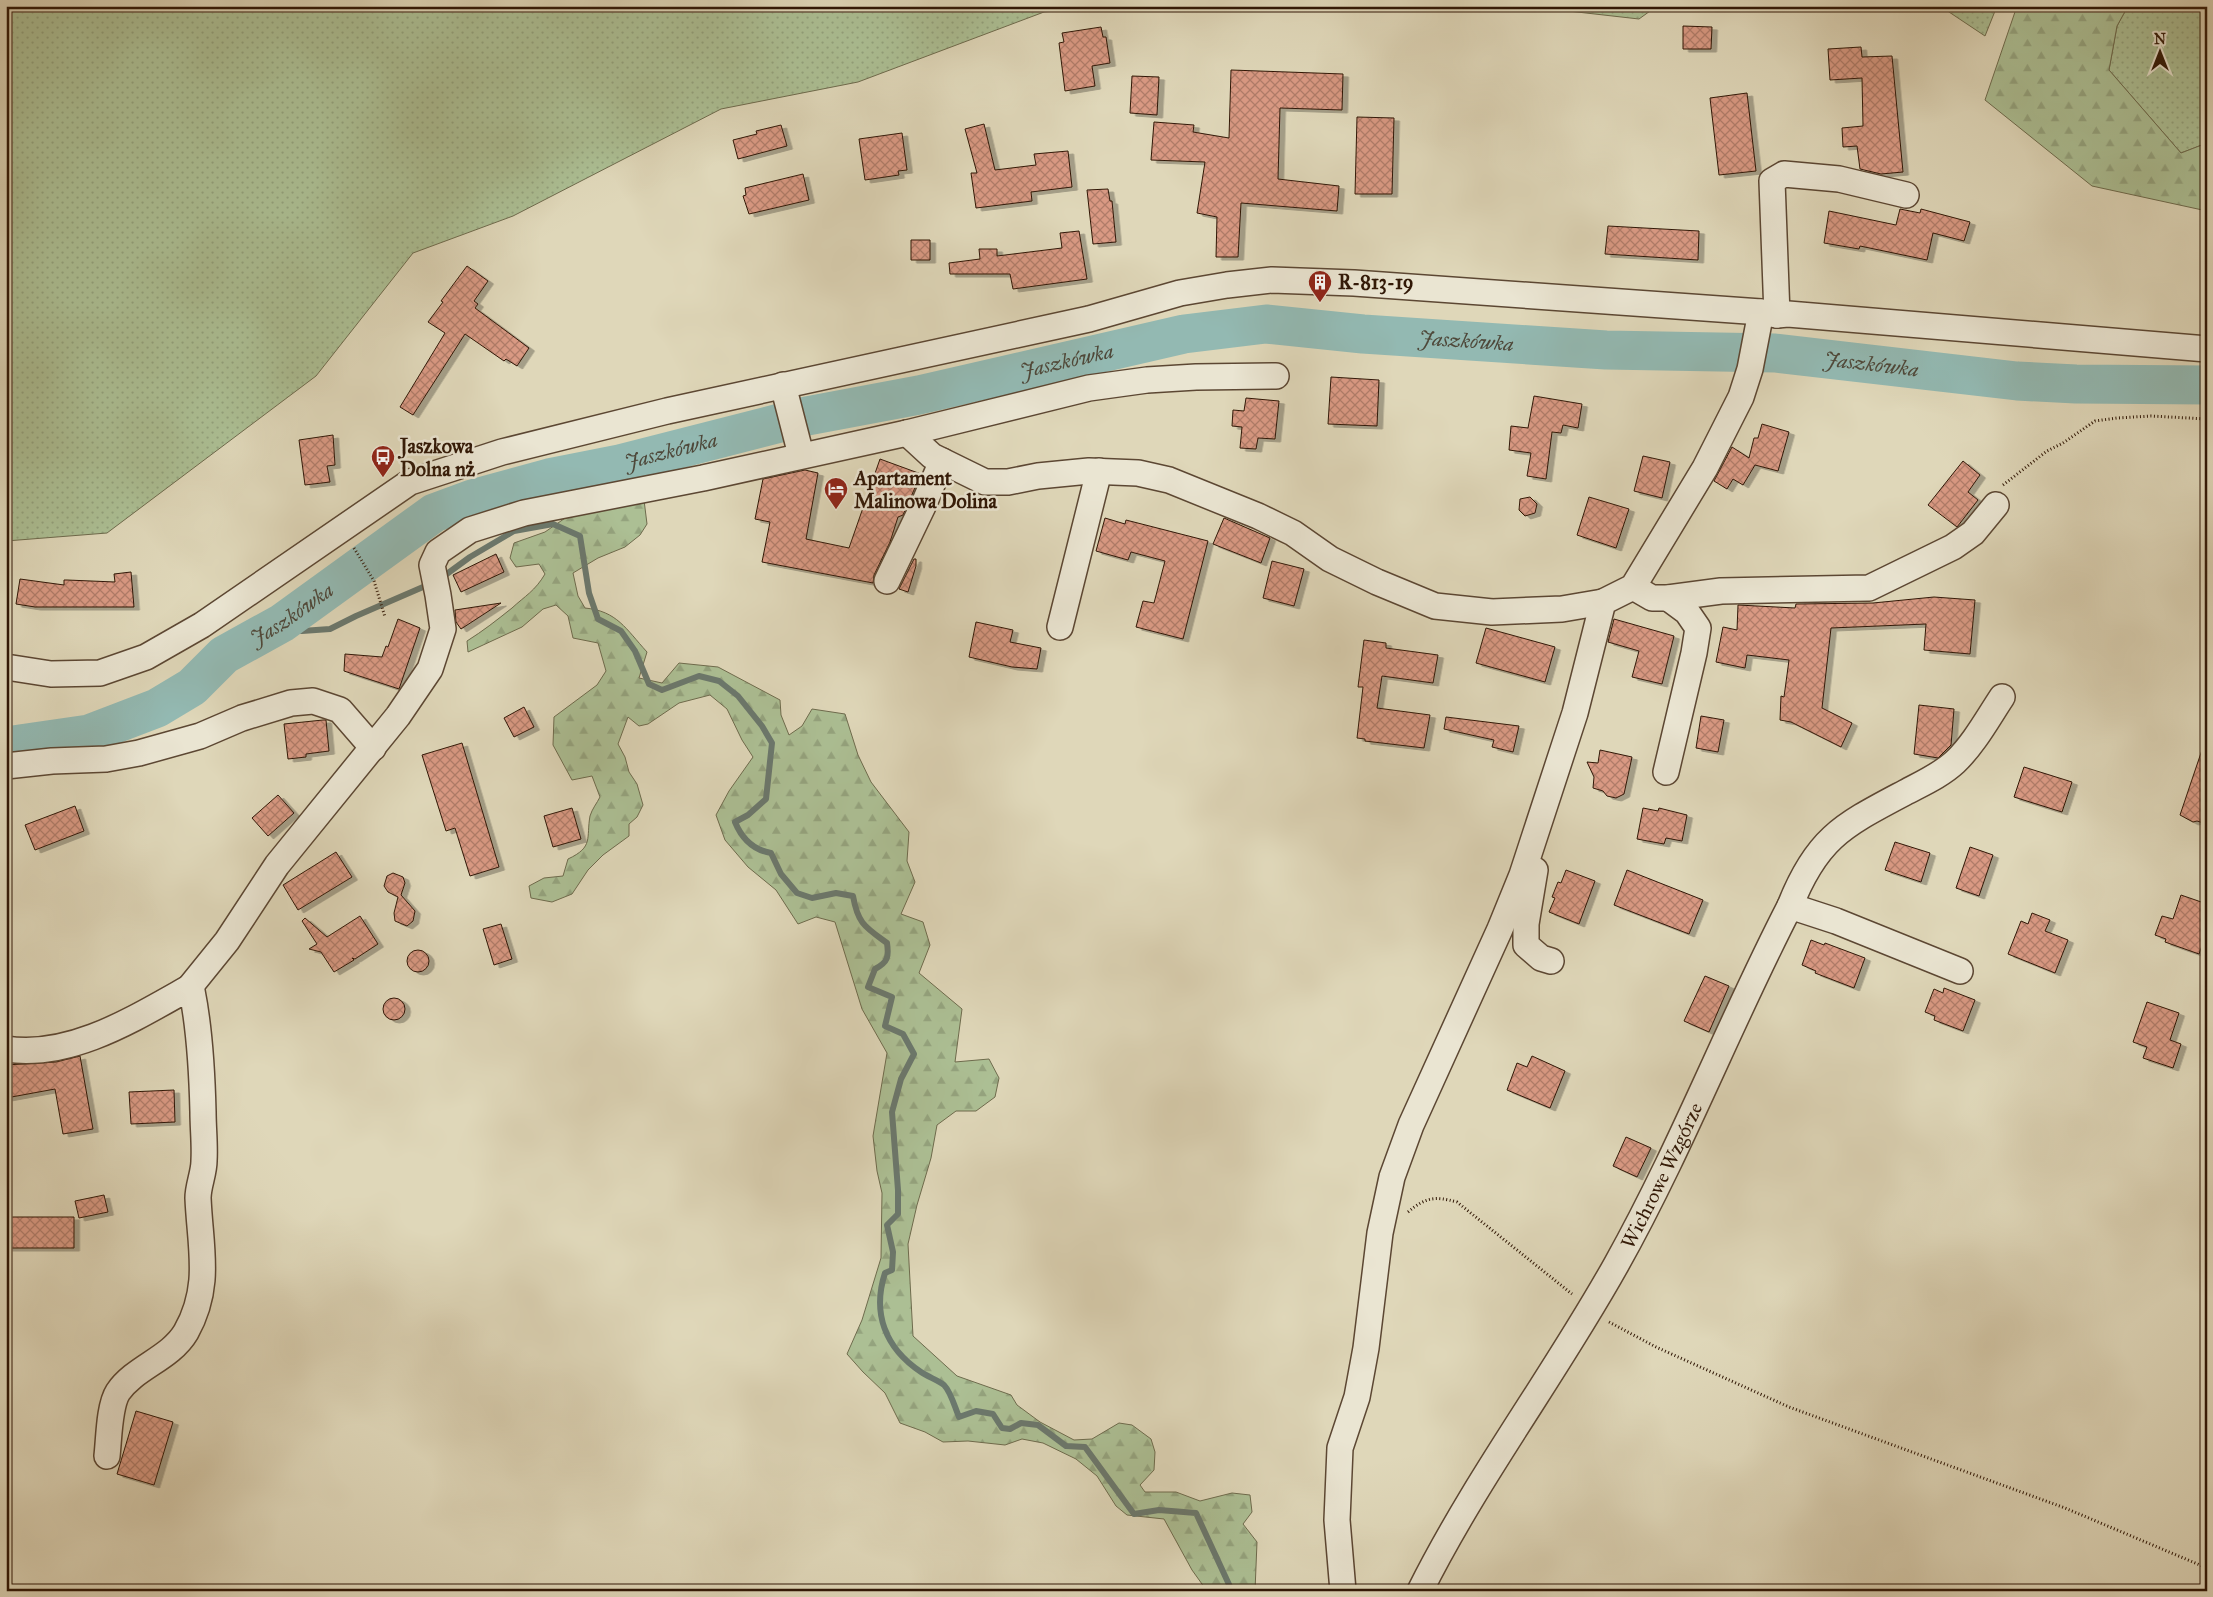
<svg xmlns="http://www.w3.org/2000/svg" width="2213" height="1597" viewBox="0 0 2213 1597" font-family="'IM FELL Great Primer',serif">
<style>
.grass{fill:url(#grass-dots);stroke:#6e6b4d}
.forest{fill:url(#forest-firs);stroke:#6e6b4d}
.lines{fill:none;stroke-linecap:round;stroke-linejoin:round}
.stream{stroke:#6b786d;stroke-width:6}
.river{stroke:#93b9b2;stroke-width:39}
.building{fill:url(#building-cross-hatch);stroke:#301706;filter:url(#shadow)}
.minor-casing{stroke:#5c4733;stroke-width:28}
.path{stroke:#301706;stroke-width:3;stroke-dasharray:1 2.5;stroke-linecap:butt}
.minor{stroke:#eae5d2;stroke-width:25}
.labels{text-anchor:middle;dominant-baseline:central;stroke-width:5;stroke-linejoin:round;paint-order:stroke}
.poi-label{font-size:20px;font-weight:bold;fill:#301706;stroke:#eae5d2;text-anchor:start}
.street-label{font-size:20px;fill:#301706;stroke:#eae5d2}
.water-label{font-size:21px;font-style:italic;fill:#4e483a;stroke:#eae5d2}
</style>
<defs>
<pattern id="grass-dots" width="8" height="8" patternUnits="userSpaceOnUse" patternTransform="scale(1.25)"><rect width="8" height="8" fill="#acbf94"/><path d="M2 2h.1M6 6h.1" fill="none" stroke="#94a37e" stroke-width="1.8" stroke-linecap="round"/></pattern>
<pattern id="forest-firs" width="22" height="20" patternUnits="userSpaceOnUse" patternTransform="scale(1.25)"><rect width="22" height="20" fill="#acbf94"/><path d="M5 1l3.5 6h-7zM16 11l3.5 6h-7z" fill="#94a37e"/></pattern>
<pattern id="building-cross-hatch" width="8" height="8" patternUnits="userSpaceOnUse" patternTransform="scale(1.25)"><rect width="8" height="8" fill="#d99983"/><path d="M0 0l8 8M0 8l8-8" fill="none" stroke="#b07c69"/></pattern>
<filter id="shadow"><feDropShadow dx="5.5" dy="3" stdDeviation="0" flood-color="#0004"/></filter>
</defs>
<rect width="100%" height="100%" fill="#dfd7b9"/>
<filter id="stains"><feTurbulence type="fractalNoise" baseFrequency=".004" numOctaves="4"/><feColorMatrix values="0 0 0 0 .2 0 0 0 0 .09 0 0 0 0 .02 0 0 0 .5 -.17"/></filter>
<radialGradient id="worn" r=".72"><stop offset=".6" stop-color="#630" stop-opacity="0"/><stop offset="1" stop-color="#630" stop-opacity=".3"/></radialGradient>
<path class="grass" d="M6,6H1103L1044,12L858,82L721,109L513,216L413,253L316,376L107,533L6,541Z
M1524,6H1657L1639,19Z
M1940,6H1997L1985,36Z
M2128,6H2207V143L2181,153L2109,70L2117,26Z"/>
<path class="forest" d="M2017,6H2128L2117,26L2109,70L2181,153L2207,143V211L2092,186L1985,100Z
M644,500L647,524L640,535L625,547L598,558L573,573L578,596L585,608C617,611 626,629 647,652L639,678L662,683L679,663L718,667L780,700L781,715L789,735L802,726L812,709L845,714L858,755L871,782L909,832L907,861L915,882L901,914L923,922L930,945L919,973L962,1009L955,1062L989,1059L999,1078L995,1097L976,1111H956L937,1125L931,1158L917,1205L908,1244L913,1336L957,1376L1011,1395L1017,1405L1040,1422L1074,1440L1092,1439L1119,1423L1132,1425L1151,1439L1155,1452L1154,1470L1140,1485L1145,1492H1176L1200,1501L1232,1493L1250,1495L1252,1512L1243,1524L1257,1542L1255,1591H1207L1192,1570L1164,1519L1127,1515L1116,1506L1097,1476L1076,1459L1043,1443L1022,1439L1005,1445L968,1441L943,1442L925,1432L900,1423L885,1393L863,1372L847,1354L862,1320L881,1258L882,1193L877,1171L873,1136L887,1053L862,1009L835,922L816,917L798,924L776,890L748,867L725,840L716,815L729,791L753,757L742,740L727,709L710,695L679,703L648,724L639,726L628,717L618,744L625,757L629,772L637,784L643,805L637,817L629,824V836L603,855L588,870L572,894L552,902L531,898L529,886L544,878L563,876L568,859C594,847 586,838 590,816C592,809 597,803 600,797L592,776L572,780L553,745L554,717L597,685L606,671L598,643L573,638L568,616L556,605L543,609L522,627L468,652L467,641C483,631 497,620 512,608C525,596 535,591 545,574L539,564L516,567L510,558L514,543L545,532L571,514Z"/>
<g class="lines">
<path class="stream" d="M444,576L470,557L514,531L553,524L580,536L589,593L598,619L621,631L635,651L649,684L662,690L699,676L719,681L738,696L762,726L772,743L766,799L748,815L735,822C742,839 753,850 771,853L781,874L797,893L812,898L836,893L853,896C858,924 865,927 887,943C889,957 888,962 875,969L868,987L892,997L885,1026L903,1034L914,1054L901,1079L892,1112L898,1190V1214L887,1225L893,1252L892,1270L885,1273C872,1313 885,1348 921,1372C928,1377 938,1380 944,1385C951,1392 955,1408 959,1417L976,1411L993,1414L1002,1428L1010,1429L1021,1423L1038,1425L1066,1446L1085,1447L1134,1514L1159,1510L1196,1513L1232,1591
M274,627L302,631L330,629L356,616L423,587"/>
<path class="river" id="s1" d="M6,746L89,734L157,708L192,687L224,655L282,623L434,513L472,499L549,478L620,464L807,416L919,395L1184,334L1266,324L1363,334L1606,350L1775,353L2017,381L2076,384L2207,385"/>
</g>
<path class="building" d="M1683,26L1712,27L1711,49H1683Z
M1101,27L1103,37H1106L1110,63L1092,66L1095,86L1065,91L1059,43L1064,42L1062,33Z
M1861,47L1862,57L1892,56L1903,172L1881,174L1860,169L1857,146L1843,147L1842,128L1863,126L1862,78L1830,80L1828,49Z
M1231,70L1343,74L1342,110L1280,108L1278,179L1339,186L1337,211L1241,203L1238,257H1216L1217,217L1197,213L1205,162L1151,160L1154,122L1194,125L1193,132L1229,138Z
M1132,76L1159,77L1157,115L1130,113Z
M1747,93L1756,171L1719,175L1710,98Z
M1357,117L1394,118L1392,194H1355Z
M984,124L995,170L1036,165L1034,154L1068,151L1072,187L1031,192L1032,201L976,208L971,173H977L965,129Z
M781,125L787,146L738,159L733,140L757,134L756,131Z
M902,133L907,170L898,171L899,175L865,180L859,139Z
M803,174L809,200L749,214L743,196L746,195L745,188Z
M1108,189L1110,201H1112L1116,242L1093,244L1087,190Z
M1900,209L1920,213L1921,209L1970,222L1964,241L1933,233L1927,260L1860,246L1859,249L1824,243L1829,211L1896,225Z
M1608,226L1699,231L1698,260L1605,254Z
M1079,231L1087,279L1013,289L1010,274H950L949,263L980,259L979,249H997V256L1062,248L1060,233Z
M911,240H930V260H911Z
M467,266L488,281L474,301L478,304L475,308L529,348L517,366L506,359L504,361L465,334L413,415L400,407L445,333L428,322L443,302L441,301Z
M1331,377L1379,380L1377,426L1328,424Z
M1534,396L1582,404L1578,428L1563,425L1561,433L1552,432L1546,479L1527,476L1531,453L1509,450L1511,426L1528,428Z
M1246,398L1279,401L1275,439L1258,438L1256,449L1240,448L1242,427L1232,426L1233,410L1244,411Z
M1762,424L1789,432L1778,471L1755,465L1743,485L1733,479L1727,489L1714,481L1732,447L1749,458L1754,438H1758Z
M333,435L335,465L327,466L330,482L305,485L299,440Z
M1643,456L1670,462L1662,498L1634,491Z
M880,459L921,474L903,515L898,517L890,542L874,575L873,583L762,562L770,522L755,519L763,479L805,470L818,473L806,539L849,548Z
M1963,461L1980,475L1968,492L1978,500L1957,527L1928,505Z
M1530,497L1537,504L1535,513L1525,516L1519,510L1520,499Z
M1589,497L1629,509L1616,548L1577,535Z
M1105,518L1125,524L1126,520L1208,541L1183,639L1136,627L1143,601L1154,603L1165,561L1131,552L1128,560L1096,551Z
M1224,518L1270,538L1261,563L1213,544Z
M496,554L504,572L461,592L453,575Z
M914,559H916V566L908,592L899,589Z
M1272,561L1304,569L1294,606L1263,598Z
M131,572L134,607H35L16,604L20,579L64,585V580H67L115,582L114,574Z
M1934,597L1975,600L1970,654L1924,650L1926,624L1831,628L1822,708L1852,723L1841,747L1791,722L1780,720L1781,696L1784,697L1789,660L1747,655L1745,668L1716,662L1723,627L1737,630L1738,605L1795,608L1796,604L1873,603Z
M501,603L461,629L456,622L455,610Z
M398,619L420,628L399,689L344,671L345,654L382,657L386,646L388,647Z
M1614,619L1674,636L1662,684L1632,677L1639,651L1608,642Z
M976,622L1013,630L1010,642L1041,648L1037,669L1012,667L969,657Z
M1486,628L1555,647L1545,682L1476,663Z
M1364,640L1386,643V648L1438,655L1433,683L1382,676L1377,708L1430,715L1424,748L1365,741V739L1357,738L1363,687H1358Z
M1919,705L1954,709L1951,745L1938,758L1914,754Z
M524,707L534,727L514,737L504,718Z
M1701,716L1724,720L1718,752L1696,748Z
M1446,717L1519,726L1513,752L1492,747L1494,740L1444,729Z
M323,720H326L329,751L306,754V757L288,759L284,724Z
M462,743L499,867L470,876L455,828L446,831L422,755Z
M2204,744L2207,745V824L2197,821L2193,822L2180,815Z
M1600,750L1632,757L1624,794L1616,798L1607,796L1603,791L1593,788L1594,777L1587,762L1598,763Z
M2024,767L2072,782L2062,812L2014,797Z
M278,795L294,813L268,836L252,818Z
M75,806L84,831L35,850L25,825Z
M572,808L581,839L553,847L544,816Z
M1643,808L1658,811L1659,808L1687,815L1682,841L1666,838L1664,844L1637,839Z
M1895,842L1930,853L1921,882L1885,870Z
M1970,847L1993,855L1979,896L1956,888Z
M336,852L352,877L298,910L283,885Z
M1566,870L1595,881L1579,924L1549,912L1555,898L1552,897L1558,882L1561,883Z
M1627,870L1703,900L1689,934L1614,905Z
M393,873L403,877L405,883L401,895L415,911L413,921L407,926L395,921L394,913L398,897L388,892L384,886L387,876Z
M2181,895L2207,904V932L2199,954L2165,942L2166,939L2155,935L2162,916L2173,919Z
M2032,913L2050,920L2045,931L2068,940L2055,973L2008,954L2021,921L2028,924Z
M360,916L378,944L355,959L352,958L354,960L334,972L321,952L309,949L317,944L302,921L305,918L327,937Z
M501,924L512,959L494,965L483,929Z
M1811,940L1824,945L1825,943L1865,958L1854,988L1815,973L1816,971L1802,965Z
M407 961a11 11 0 1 1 22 0a11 11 0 1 1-22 0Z
M1705,976L1729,986L1709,1032L1684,1021Z
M1944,988L1975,1000L1963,1031L1934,1020L1935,1016L1925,1012L1934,989L1943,993Z
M383 1009a11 11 0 1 1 22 0a11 11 0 1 1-22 0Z
M2147,1002L2179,1013L2170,1040L2181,1044L2173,1068L2143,1058L2147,1047L2133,1042Z
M80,1056L93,1129L63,1134L55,1089L6,1098V1065L56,1062Z
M1532,1056L1565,1071L1550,1108L1507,1090L1517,1063L1527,1067Z
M174,1090L175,1122L131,1124L129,1092Z
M1626,1137L1651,1148L1637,1177L1613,1166Z
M104,1195L108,1212L79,1218L75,1201Z
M6,1217H74V1248H6Z
M136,1411L173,1422L154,1485L117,1474Z"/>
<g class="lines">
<g class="minor-casing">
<g id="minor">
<path d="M1777,315L1772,181L1784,174L1839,179L1906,195"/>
<path d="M783,385L801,455"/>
<path d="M907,433L932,456L985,482H1008L1038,476L1089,471L1138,473L1169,480L1258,516L1293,533L1330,559L1377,582L1435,606L1492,612L1562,609L1603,602"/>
<path d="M887,581L923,506L942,461"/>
<path d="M1633,587L1652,598H1668L1721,591L1869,588L1953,547L1973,533L1996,505"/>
<path d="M1060,627L1099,471"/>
<path d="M6,667L51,674L100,673L146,657L202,625L410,482L502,452L667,411L1089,319L1180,293L1227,285L1272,280L1354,283L1761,312L1777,315L1788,314L2207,349"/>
<path d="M6,766L52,761L106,759L139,753L200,736L242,718L291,703L313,701L340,710L373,748"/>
<path d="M1666,772L1694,653L1698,628L1687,612L1668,598"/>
<path d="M1535,870L1526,924V945L1541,958L1551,961"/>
<path d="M1790,906C1817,837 1844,825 1906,792C1923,783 1941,775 1955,762C1974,744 1988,718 2002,697"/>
<path d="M189,988L227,941L277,865L398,716L430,669L443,629L438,595L432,565L438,552L470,530L524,513L703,478L907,433L1089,388L1147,380L1196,377L1276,376"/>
<path d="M6,1049C71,1059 135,1018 189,988L192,991C200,1031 202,1070 203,1112C203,1128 205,1145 204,1161C204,1173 198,1186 198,1198C200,1247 212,1286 186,1332C170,1359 135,1367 118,1392C109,1406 109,1439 107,1456"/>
<path d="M1343,1591L1337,1520L1340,1448L1357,1397L1366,1348L1380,1233L1392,1177L1411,1125L1500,929L1522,875L1575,713L1603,602L1633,587L1705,468L1741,397L1750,369L1761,312"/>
<path id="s2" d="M1420,1591C1477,1477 1554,1376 1616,1265C1681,1149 1729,1024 1790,906L1836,921L1960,971"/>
</g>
</g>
<path class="path" d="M2003,485L2047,451L2063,443L2095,421L2117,418L2151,416L2207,419
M354,548L374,581L385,617
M1408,1212C1426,1197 1435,1196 1457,1202L1572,1294
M1609,1322L1656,1347L1789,1407L2065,1508L2207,1568"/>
<use href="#minor" class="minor"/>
</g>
<defs>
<g id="building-pin" transform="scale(1.25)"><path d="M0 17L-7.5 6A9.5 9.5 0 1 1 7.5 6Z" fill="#8f2418" stroke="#eae5d2"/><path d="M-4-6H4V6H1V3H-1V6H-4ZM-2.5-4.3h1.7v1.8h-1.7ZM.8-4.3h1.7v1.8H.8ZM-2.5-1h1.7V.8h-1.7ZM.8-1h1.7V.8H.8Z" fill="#fff"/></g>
<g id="bus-pin" transform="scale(1.25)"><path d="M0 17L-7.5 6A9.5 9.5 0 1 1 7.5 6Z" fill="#8f2418" stroke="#eae5d2"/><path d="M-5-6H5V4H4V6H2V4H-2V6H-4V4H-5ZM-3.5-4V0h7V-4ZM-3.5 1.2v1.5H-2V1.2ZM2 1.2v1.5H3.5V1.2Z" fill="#fff"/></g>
<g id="hotel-pin" transform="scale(1.25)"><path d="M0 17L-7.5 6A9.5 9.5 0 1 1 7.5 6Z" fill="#8f2418" stroke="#eae5d2"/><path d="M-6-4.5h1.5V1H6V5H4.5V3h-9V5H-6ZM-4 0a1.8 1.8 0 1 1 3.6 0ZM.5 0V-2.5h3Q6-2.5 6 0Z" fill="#fff"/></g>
</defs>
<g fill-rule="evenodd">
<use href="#building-pin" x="1320" y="282"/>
<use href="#bus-pin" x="383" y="457"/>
<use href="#hotel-pin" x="836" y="489"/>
</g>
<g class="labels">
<g class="poi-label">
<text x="1338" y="282">R-813-19</text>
<text x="400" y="446">Jaszkowa<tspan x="400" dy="23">Dolna nż</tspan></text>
<text x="854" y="478">Apartament<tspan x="854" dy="23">Malinowa Dolina</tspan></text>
</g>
<g class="street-label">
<text stroke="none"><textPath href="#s2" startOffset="481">Wichrowe Wzgórze</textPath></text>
</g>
<g class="water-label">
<text stroke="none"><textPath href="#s1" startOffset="1552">Jaszkówka</textPath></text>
<text stroke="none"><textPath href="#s1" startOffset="1148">Jaszkówka</textPath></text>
<text stroke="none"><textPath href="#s1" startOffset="1958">Jaszkówka</textPath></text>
<text stroke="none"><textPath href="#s1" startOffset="742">Jaszkówka</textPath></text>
<text stroke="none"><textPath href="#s1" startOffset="322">Jaszkówka</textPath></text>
</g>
</g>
<rect width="2213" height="1597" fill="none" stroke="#dfd7b9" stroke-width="25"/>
<rect x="8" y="8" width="2198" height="1582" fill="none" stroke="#301706" stroke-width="2.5"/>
<rect x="12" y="12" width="2188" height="1572" fill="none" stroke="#301706"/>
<g transform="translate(2160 52)" stroke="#eae5d2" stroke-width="4" paint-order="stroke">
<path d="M0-4L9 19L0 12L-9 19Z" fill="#301706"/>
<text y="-8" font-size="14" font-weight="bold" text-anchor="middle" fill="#301706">N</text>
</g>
<rect width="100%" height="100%" filter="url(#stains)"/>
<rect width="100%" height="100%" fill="url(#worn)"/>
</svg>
